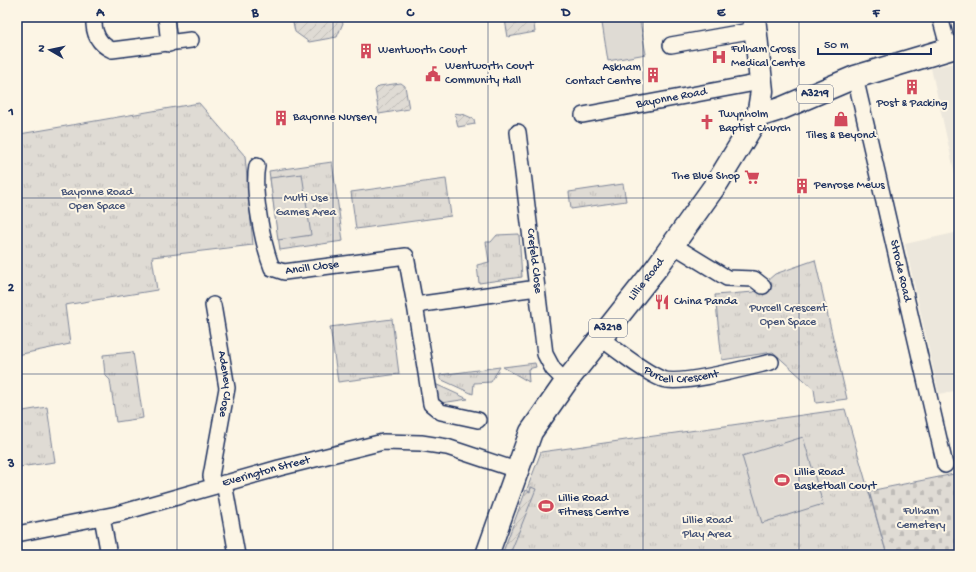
<svg xmlns="http://www.w3.org/2000/svg" width="976" height="572" viewBox="0 0 976 572" font-family="'Gochi Hand',sans-serif">
<style>
.built{fill:#ece7dc}
.grass{fill:url(#grass-tufts);stroke:#7d8599}
.cemetery{fill:url(#cemetery-stones);stroke:#7d8599}
.garden{fill:url(#garden-furrows);stroke:#7d8599}
.pitch{fill:#dfdbd4;stroke:#7d8599}
.lines{fill:none;stroke-linecap:round;stroke-linejoin:round}
.minor-casing{stroke:#1b2f5e;stroke-width:18}
.primary-casing{stroke:#1b2f5e;stroke-width:25}
.minor{stroke:#fcf5e5;stroke-width:15}
.primary{stroke:#fcf5e5;stroke-width:22}
.grid{fill:none;stroke:#1b2f5e;stroke-width:1;stroke-opacity:0.55}
.labels{text-anchor:middle;dominant-baseline:central;stroke-width:4;stroke-linejoin:round;paint-order:stroke}
.shield{fill:#fcf5e5;stroke:#5e6a86;stroke-width:1}
.shield-label{font-size:11px;font-weight:bold;fill:#1b2f5e}
.poi-label{font-size:12px;fill:#1b2f5e;stroke:#fcf5e5;text-anchor:start}
.street-label{font-size:12px;fill:#1b2f5e;stroke:#fcf5e5}
.park-label{font-size:12px;fill:#425176;stroke:#fcf5e5}
.neatline{fill:none;stroke:#1b2f5e;stroke-width:1.5}
.grid-label{font-size:13px;text-anchor:middle;font-weight:bold;fill:#1b2f5e}
</style>
<defs>
<pattern id="grass-tufts" width="24" height="20" patternUnits="userSpaceOnUse"><rect width="24" height="20" fill="#dfdbd4"/><path d="M3 7l-1-3M5 7V3M7 7l1-3M15 17l-1-3M17 17v-4M19 17l1-3" fill="none" stroke="#bfbcb8"/></pattern>
<pattern id="cemetery-stones" width="16" height="16" patternUnits="userSpaceOnUse"><rect width="16" height="16" fill="#dfdbd4"/><path d="M2 7V4a2 2 0 0 1 4 0v3zM10 15v-3a2 2 0 0 1 4 0v3z" fill="#bfbcb8"/></pattern>
<pattern id="garden-furrows" width="10" height="10" patternUnits="userSpaceOnUse"><rect width="10" height="10" fill="#dfdbd4"/><path d="M-1 1l2-2M0 10L10 0M9 11l2-2" fill="none" stroke="#bfbcb8"/></pattern>
</defs>
<rect width="100%" height="100%" fill="#fcf5e5"/>
<filter id="ink" filterUnits="userSpaceOnUse"><feTurbulence type="fractalNoise" baseFrequency=".025" numOctaves="2"/><feDisplacementMap in="SourceGraphic" scale="8" xChannelSelector="R" yChannelSelector="G"/><feConvolveMatrix kernelMatrix="1 2 1 2 8 2 1 2 1" color-interpolation-filters="sRGB"/></filter>
<g filter="url(#ink)">
<path class="built" d="M959,62V192L931,68Z
M959,232V390L939,394L905,244Z"/>
<path class="grass" d="M199,103L245,156L253,245L152,257L157,290L65,305L70,344L17,355V115L20,134Z
M332,162L343,241L280,250L269,171Z
M446,179L451,216L356,229L351,192Z
M623,184L626,201L571,209L569,192Z
M519,234L522,277L479,283L477,265L489,262L486,242H491L497,235Z
M815,260L847,399L816,403L814,389L773,352L722,360L715,295L754,292L775,274Z
M392,319L399,374L338,382L330,327Z
M133,352L143,418L116,422L110,380L105,375L103,355Z
M535,363L536,367L528,369L529,382L503,367Z
M500,367L491,382L474,383L473,394L440,379V375Z
M433,383L468,399L441,403L436,398Z
M47,407L55,462L19,467L17,412Z
M845,409L887,555H502L541,452Z"/>
<path class="cemetery" d="M959,473V555H887L869,491Z"/>
<path class="garden" d="M292,17H338L343,23L337,37L309,42L295,32Z
M525,17H533L535,32L508,37L505,20Z
M401,83L405,86L409,109L379,114L375,90L379,86Z
M455,113L465,115L474,119L475,124L458,127Z
M531,487L536,489L510,554L503,552L526,490L530,492Z"/>
<path class="pitch" d="M601,17H639L646,54L608,61Z
M302,174L311,235L278,240L270,178Z
M803,437L823,504L762,523L742,456Z"/>
<g class="lines">
<g class="minor-casing">
<g id="minor">
<path d="M94,17C93,32 98,44 112,50L191,40"/>
<path d="M166,17L169,44"/>
<path d="M940,17L949,50"/>
<path d="M671,45L755,30"/>
<path id="s1" d="M855,77L945,465"/>
<path id="s2" d="M583,115L761,82"/>
<path id="s3" d="M518,132L545,354L553,369L566,382"/>
<path id="s4" d="M257,166C252,190 263,245 272,268L284,272L406,256L415,305L537,288"/>
<path d="M673,245L727,278L754,279L763,286"/>
<path id="s5" d="M213,305L227,388L211,476L214,486"/>
<path d="M415,305L431,404L441,412L478,420"/>
<path id="s6" d="M600,338C619,351 642,371 662,379C680,386 750,367 771,362"/>
<path d="M224,483L237,555"/>
<path d="M102,517L109,555"/>
<path id="s7" d="M17,534L117,514L279,468L383,442L421,443L447,447L516,470"/>
</g>
</g>
<g class="primary-casing">
<g id="primary">
<path d="M758,116L780,109L855,77L959,46"/>
<path id="s8" d="M487,555L531,432L566,382L657,267L717,183L758,116L762,91L754,17"/>
</g>
</g>
<use href="#minor" class="minor"/>
<use href="#primary" class="primary"/>
</g>
</g>
<path class="grid" d="M177,17V555M333,17V555M488,17V555M643,17V555M799,17V555M17,198H959M17,374H959"/>
<defs>
<g id="building-bare" transform="scale(1.2)"><path d="M-4-6H4V6H1V3H-1V6H-4ZM-2.5-4.3h1.7v1.8h-1.7ZM.8-4.3h1.7v1.8H.8ZM-2.5-1h1.7V.8h-1.7ZM.8-1h1.7V.8H.8Z" fill="#d1495b" stroke="#fcf5e5" stroke-width="2.5" paint-order="stroke"/></g>
<g id="hospital-bare" transform="scale(1.2)"><path d="M-5-5h3v3.5h4V-5h3V5h-3V1.5h-4V5h-3Z" fill="#d1495b" stroke="#fcf5e5" stroke-width="2.5" paint-order="stroke"/></g>
<g id="civic-bare" transform="scale(1.2)"><path d="M-.6-6.5H3V-4.5H.6V-3L4-1V1h2V6H-6V1h2V-1L-.6-3ZM-1.2 2.5V6h2.4V2.5Z" fill="#d1495b" stroke="#fcf5e5" stroke-width="2.5" paint-order="stroke"/></g>
<g id="shop-bare" transform="scale(1.2)"><path d="M-5-2.5h2.3a2.7 3.5 0 0 1 5.4 0H5L5.5 6h-11ZM-1.5-2.5h3a1.5 2.3 0 0 0-3 0Z" fill="#d1495b" stroke="#fcf5e5" stroke-width="2.5" paint-order="stroke"/></g>
<g id="church-bare" transform="scale(1.2)"><path d="M-1.2-6h2.4v3.5h3.3v2.4h-3.3V6h-2.4V-.1h-3.3v-2.4h3.3Z" fill="#d1495b" stroke="#fcf5e5" stroke-width="2.5" paint-order="stroke"/></g>
<g id="supermarket-bare" transform="scale(1.2)"><path d="M-6-5.5h2.5l.6 2H6L4.5 2H-2.5L-4.4-4H-6ZM-1.5 3.2a1.3 1.3 0 1 0 .1 0ZM3 3.2a1.3 1.3 0 1 0 .1 0Z" fill="#d1495b" stroke="#fcf5e5" stroke-width="2.5" paint-order="stroke"/></g>
<g id="restaurant-bare" transform="scale(1.2)"><path d="M-5-6h1v4h1v-4h1v4h1v-4h1v5L-1.5 .5V6h-2V.5L-5-1ZM5-6V6H3V1.5H1.5Q1.5-4 5-6Z" fill="#d1495b" stroke="#fcf5e5" stroke-width="2.5" paint-order="stroke"/></g>
<g id="stadium-bare" transform="scale(1.2)"><path d="M0-5a6.5 5 0 1 0 0 10a6.5 5 0 1 0 0-10ZM-3.5-1.8h7v3.6h-7Z" fill="#d1495b" stroke="#fcf5e5" stroke-width="2.5" paint-order="stroke"/></g>
</defs>
<g fill-rule="evenodd">
<use href="#building-bare" x="366" y="51"/>
<use href="#hospital-bare" x="719" y="57"/>
<use href="#civic-bare" x="433" y="74"/>
<use href="#building-bare" x="653" y="75"/>
<use href="#building-bare" x="912" y="87"/>
<use href="#building-bare" x="281" y="118"/>
<use href="#shop-bare" x="841" y="119"/>
<use href="#church-bare" x="707" y="122"/>
<use href="#supermarket-bare" x="752" y="177"/>
<use href="#building-bare" x="802" y="186"/>
<use href="#restaurant-bare" x="662" y="302"/>
<use href="#stadium-bare" x="782" y="480"/>
<use href="#stadium-bare" x="546" y="506"/>
</g>
<g class="labels">
<g class="shield">
<rect x="797" y="85" width="36" height="18" rx="3"/>
<rect x="589" y="319" width="38" height="18" rx="3"/>
</g>
<g class="shield-label">
<text x="815" y="94">A3219</text>
<text x="608" y="328">A3218</text>
</g>
<g class="poi-label">
<text x="731" y="50">Fulham Cross<tspan x="731" dy="14">Medical Centre</tspan></text>
<text x="378" y="51">Wentworth Court</text>
<text x="445" y="67">Wentworth Court<tspan x="445" dy="14">Community Hall</tspan></text>
<text x="641" y="68" text-anchor="end">Askham<tspan x="641" dy="14">Contact Centre</tspan></text>
<text x="912" y="104" text-anchor="middle">Post &amp; Packing</text>
<text x="719" y="115">Twynholm<tspan x="719" dy="14">Baptist Church</tspan></text>
<text x="293" y="118">Bayonne Nursery</text>
<text x="841" y="136" text-anchor="middle">Tiles &amp; Beyond</text>
<text x="740" y="177" text-anchor="end">The Blue Shop</text>
<text x="814" y="186">Penrose Mews</text>
<text x="674" y="302">China Panda</text>
<text x="794" y="473">Lillie Road<tspan x="794" dy="14">Basketball Court</tspan></text>
<text x="558" y="499">Lillie Road<tspan x="558" dy="14">Fitness Centre</tspan></text>
</g>
<g class="street-label">
<text stroke="none"><textPath href="#s2" startOffset="90">Bayonne Road</textPath></text>
<text stroke="none"><textPath href="#s3" startOffset="130">Crefeld Close</textPath></text>
<text stroke="none"><textPath href="#s4" startOffset="145">Ancill Close</textPath></text>
<text stroke="none"><textPath href="#s1" startOffset="199">Strode Road</textPath></text>
<text stroke="none"><textPath href="#s8" startOffset="322">Lillie Road</textPath></text>
<text stroke="none"><textPath href="#s6" startOffset="93">Purcell Crescent</textPath></text>
<text stroke="none"><textPath href="#s5" startOffset="80">Adeney Close</textPath></text>
<text stroke="none"><textPath href="#s7" startOffset="257">Everington Street</textPath></text>
</g>
<g class="park-label">
<text x="97" y="193">Bayonne Road<tspan x="97" dy="14">Open Space</tspan></text>
<text x="306" y="199">Multi Use<tspan x="306" dy="14">Games Area</tspan></text>
<text x="788" y="309">Purcell Crescent<tspan x="788" dy="14">Open Space</tspan></text>
<text x="921" y="512">Fulham<tspan x="921" dy="14">Cemetery</tspan></text>
<text x="707" y="521">Lillie Road<tspan x="707" dy="14">Play Area</tspan></text>
</g>
</g>
<rect width="976" height="572" fill="none" stroke="#fcf5e5" stroke-width="44"/>
<g transform="translate(50 50) rotate(279)" stroke="#fcf5e5" stroke-width="3" paint-order="stroke">
<path d="M0-3L7 15L0 10L-7 15Z" fill="#1b2f5e"/>
<text y="-6" font-size="11" font-weight="bold" text-anchor="middle" fill="#1b2f5e">N</text>
</g>
<path d="M818 48v6h113v-6" fill="none" stroke="#1b2f5e" stroke-width="2"/>
<text x="824" y="48" font-size="12" fill="#1b2f5e" stroke="#fcf5e5" stroke-width="3" paint-order="stroke">50 m</text>
<rect x="22" y="22" width="932" height="528" class="neatline"/>
<g class="grid-label">
<text x="100" y="16">A</text>
<text x="255" y="16">B</text>
<text x="410" y="16">C</text>
<text x="566" y="16">D</text>
<text x="721" y="16">E</text>
<text x="876" y="16">F</text>
<text x="11" y="115">1</text>
<text x="11" y="291">2</text>
<text x="11" y="467">3</text>
</g>
</svg>
